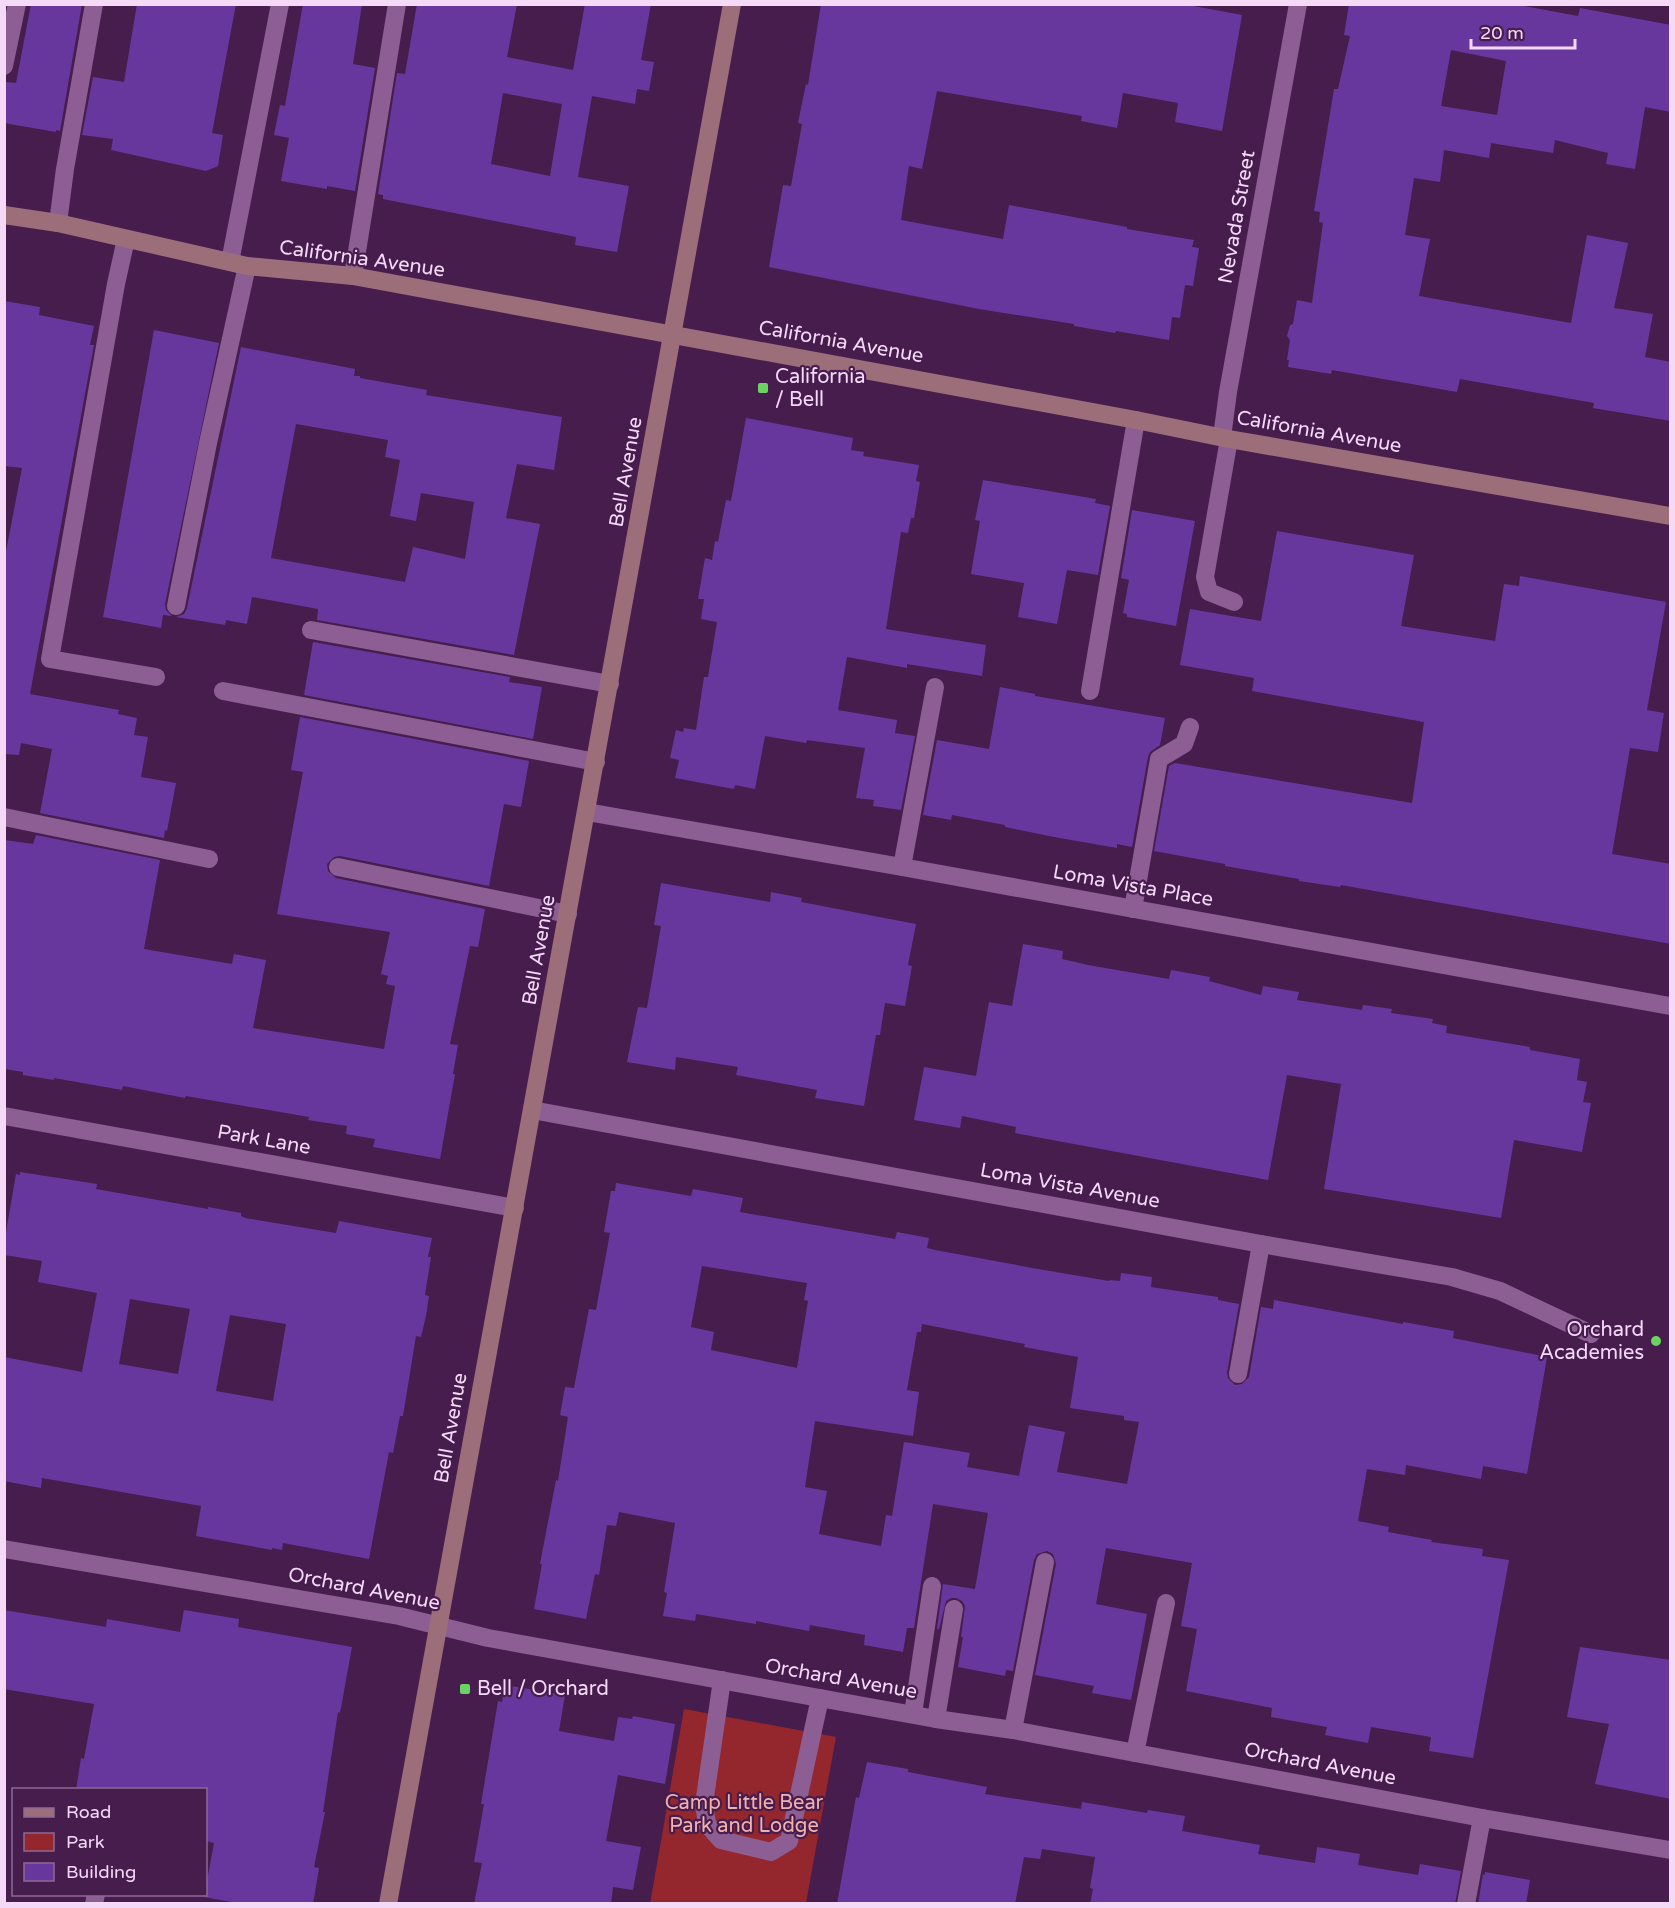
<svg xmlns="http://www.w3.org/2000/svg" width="1675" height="1908" viewBox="0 0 1675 1908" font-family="'Varela Round',sans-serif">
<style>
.green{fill:#94262d}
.building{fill:#68379e;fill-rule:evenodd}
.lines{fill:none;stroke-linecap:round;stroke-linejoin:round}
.lane{stroke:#8c5e93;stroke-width:18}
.street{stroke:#8c5e93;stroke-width:18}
.secondary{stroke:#9c6e79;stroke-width:18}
.poi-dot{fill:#6bd363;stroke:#471d4e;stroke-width:2}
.labels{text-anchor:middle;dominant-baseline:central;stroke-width:4.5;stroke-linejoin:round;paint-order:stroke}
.street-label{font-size:20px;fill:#f4daf7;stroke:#471d4e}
.poi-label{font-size:20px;fill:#f4daf7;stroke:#471d4e;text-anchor:start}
.park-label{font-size:20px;fill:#f2b1ad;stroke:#471d4e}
</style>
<rect width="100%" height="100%" fill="#471d4e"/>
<path class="green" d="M684,1709L836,1737L806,1903L650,1904Z"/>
<path class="building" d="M31,4H82L60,131L56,130V132L4,123V82L16,83Z
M137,4H236L212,133L223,135L218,166L206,171L111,150L113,139L82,135L93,77L124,82Z
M303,4H362L353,64L375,68L355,191L327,186V189L281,181L289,138L274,135L280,105L285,106Z
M417,4H517L507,57L573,70L585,4H651L641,60L654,62L649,91L637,89L635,104L592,96L578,177L629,186L617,252L575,245L576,237L383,199V195L378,194L397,73L405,74ZM503,93L562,104L550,176L491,164Z
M821,4H1183L1242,15L1222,131L1175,122L1178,103L1123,93L1117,128L1081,121L1082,116L937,91L922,169L909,166L901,220L1003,239L1009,205L1127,227V229L1194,240L1192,247L1199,248L1193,286L1185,285L1180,318L1172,317L1169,340L1116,331L1115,333L1074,326V324L979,309L769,267L783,185L791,186L802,124L798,123L806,84L808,85Z
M1349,4H1513L1578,16L1580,8L1671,25V112L1645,107L1635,169L1606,164L1608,153L1555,140L1553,153L1491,143L1489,158L1444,150L1440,182L1414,178L1405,235L1430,239L1419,296L1571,323L1587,235L1628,243L1614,308L1653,314L1645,357L1671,362V421L1593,408L1594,403L1460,379L1457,392L1332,370L1331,374L1288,367L1289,360H1287L1290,340L1287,336L1290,325L1293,324L1297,300L1312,303L1323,223L1319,222L1320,212L1314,211L1334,89H1338L1350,36L1344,35ZM1451,50L1506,61L1497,115L1441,106Z
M4,301L40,307L39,315L94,326L90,345H94L30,694L119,710L118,714L137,718L134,735L148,737L141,777L176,783L167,831L165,830L164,838L40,813L52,749L21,743L19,755L4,754V562L22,468L4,466Z
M154,330L219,343L165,604L166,610L172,616L163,615L161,628L103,617Z
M241,347L355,369L354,376H360V378L427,390L426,395L562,417L554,470L517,464L506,518L540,524L514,655L317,620L318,609L252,597L247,624L226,620L225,625L176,617L184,614L187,608ZM296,424L388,440L385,457L400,460L390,516L416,521L421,493L474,502L465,559L413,547L405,582L271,558Z
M746,418L853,438L851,450L864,452L863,456L919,465L916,481L920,482L914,518H911L908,533L901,532L886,629L986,645L982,676L907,664V668L847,657L838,710L897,720L895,733L915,736L901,810L873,806L874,800L856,798L865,748L807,740L806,743L765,736L755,789L735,785L734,789L675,778L679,760L670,758L676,730L683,732L684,728L696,730L704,677H708L717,622L701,619L704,599H698L705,558L712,560L715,541L718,542L726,500L731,501Z
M983,480L1096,499L1095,503L1110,506L1098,575L1067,570L1057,624L1018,617L1024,583L971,574L980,521L975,520Z
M1132,510L1195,521L1176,626L1127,617V614L1123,613L1129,580L1121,578Z
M1277,531L1414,555L1401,626L1495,641L1504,584L1519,586L1520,576L1666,602L1647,710L1664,713L1658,752L1630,748L1612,854L1671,864V944L1341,885L1340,887L1299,881V879L1225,866V864L1154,851L1169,766L1175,763L1412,803L1424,722L1252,691L1254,678L1180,665L1190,609L1261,621Z
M313,642L510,677L509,682L542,687L533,739L304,695Z
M1000,687L1035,694V696L1165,718L1160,745L1150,752L1148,757L1132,847L1117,844V848L1054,837L1005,827V825L952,815L951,820L923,815L937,740L989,749Z
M300,717L529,761L521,807L504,804L489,886L340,856L334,857L327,864L328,871L336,878L485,909L478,947L470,946L450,1044L458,1045L453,1074H455L440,1159L373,1147L375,1139L346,1134L347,1126L308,1120L309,1117L186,1096L185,1098L123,1086L122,1090L54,1078V1080L23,1075V1072L4,1069V840L33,844L36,835L160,860L144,949L232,964L234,954L266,960L253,1028L384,1049L395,986L386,984L388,976L381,974L390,932L277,914L303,772L291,770Z
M661,883L770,902L771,892L802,898L801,902L916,924L908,965L912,966L905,1006L885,1003L880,1035H876L864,1106L815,1098L817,1090L736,1075L738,1067L676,1057L675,1070L627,1062L638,1007L647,1008L661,926L654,925Z
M1023,944L1063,951L1062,959L1088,965L1169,979L1171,970L1210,977L1209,981L1261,995L1263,986L1299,992L1297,1000L1362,1010L1363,1005L1392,1009L1391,1013L1433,1019L1432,1023L1447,1026L1446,1033L1530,1047V1050L1580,1059L1577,1080L1587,1082L1583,1102L1591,1103L1582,1152L1514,1140L1501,1218L1324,1189L1341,1084L1287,1075L1268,1180L1015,1133L1016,1127L962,1116L960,1128L914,1120L924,1067L976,1076L989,1002L1012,1006Z
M20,1172L97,1184L96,1189L208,1209V1207L241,1213V1216L245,1218L336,1233L339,1221L432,1238L428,1257H431L425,1295L429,1296L426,1316L421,1337L416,1336L403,1416H400L393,1453L389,1452L369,1559L283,1543L282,1550L272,1548V1550L196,1536L201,1506L42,1478L41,1488L4,1481V1357L82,1372L97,1293L38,1282L42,1261L4,1255V1244L16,1174L20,1175ZM130,1299L190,1309L178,1374L119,1364ZM230,1315L286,1324L273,1401L216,1391Z
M616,1183L691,1196L693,1189L743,1198L740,1212L895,1239L897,1232L929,1238L927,1248L935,1250L1038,1269L1109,1281L1110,1280L1120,1281L1121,1273L1152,1277L1151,1287L1218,1297V1300L1239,1304L1227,1373L1228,1378L1235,1385L1242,1384L1249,1377L1261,1307L1273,1309L1274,1300L1403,1324V1322L1454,1331L1453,1338L1547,1357L1527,1474L1483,1466L1481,1479L1406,1465L1405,1475L1367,1469L1358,1521L1389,1527L1388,1532L1432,1540L1431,1542L1483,1549L1482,1556L1509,1560L1473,1758L1429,1751L1431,1737L1371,1727L1368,1743L1325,1735L1327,1727L1271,1717L1272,1708L1186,1691L1197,1629L1181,1626L1192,1563L1106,1548L1096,1604L1147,1614L1131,1700L1092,1693L1094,1686L1035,1675L1056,1564L1053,1554L1047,1551L1037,1554L1034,1560L1013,1671L1006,1670L1005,1676L958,1667L963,1637H961L965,1606L962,1601L956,1598H951L946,1601L939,1629H937L943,1584L975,1589L988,1513L933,1504L914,1628H907L903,1652L864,1645L865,1635L810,1625L809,1631L756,1621V1624L696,1614L695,1621L663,1616L667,1593L664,1592L675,1523L619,1512L616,1526L607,1525L599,1575L595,1574L586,1619L534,1609L542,1564H540L556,1480L558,1481L568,1417L560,1415L565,1387L574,1388L589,1309L596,1310L610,1233L604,1232L611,1191H615ZM702,1266L807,1283L804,1300L808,1301L797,1368L711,1350L714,1332L691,1327ZM922,1324L1025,1344L1024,1347L1078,1357L1070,1408L1124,1416V1420L1139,1422L1127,1484L1057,1472L1065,1432L1029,1425L1019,1476L967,1467L970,1453L904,1442L892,1516L886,1515L881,1546L819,1534L827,1491L805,1487L815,1421L913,1436L919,1392L907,1390L917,1332H921Z
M4,1610L106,1627L107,1619L180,1632L184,1610L239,1619L238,1627L352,1647L340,1713L338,1712L323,1812H325L314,1867L319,1868L313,1904H243L204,1897L214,1843L206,1841V1790H76L81,1758L84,1759L94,1704L4,1689Z
M1580,1647L1671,1660V1799L1595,1784L1609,1724L1567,1717Z
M505,1685L565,1695L559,1731L614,1741L618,1717L632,1719L633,1716L675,1724L665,1784L618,1775L606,1841L641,1847L633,1890L613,1887L611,1904H474L482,1863L474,1862L484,1804H481L498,1701L502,1702Z
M867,1762L908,1769V1772L987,1787L985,1794L1081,1809L1082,1802L1147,1813L1148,1810L1185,1816L1182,1831L1260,1845L1258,1854L1315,1863L1317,1847L1360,1854L1358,1865L1418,1875L1420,1864L1461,1871L1455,1904H1090L1093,1889L1090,1888L1095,1857L1042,1849L1040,1859L1024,1857L1015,1904H837L856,1797L859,1798Z
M1485,1872L1530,1880L1526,1904H1478L1483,1874L1485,1875Z"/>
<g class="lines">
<path class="lane" d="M4,66L17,4
M58,223L65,169L94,4
M126,239L116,284L50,659L156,677
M230,262L280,4
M353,276L397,4
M1229,439L1205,577L1209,592L1234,602
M176,606L208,443L247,266
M311,630L610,684
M223,691L596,762
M1090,691L1136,420
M4,817L209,859
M338,867L568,914
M902,867L935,687
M1133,909L1159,759L1184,744L1190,727
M1238,1374L1261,1244
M722,1680L704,1804L707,1824L721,1840L771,1852L789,1841L820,1698
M913,1714L932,1586
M936,1719L954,1609
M1013,1730L1045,1562
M1135,1753L1166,1603
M94,1904L96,1894
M1466,1904L1482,1818"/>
<path class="street" d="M1222,437L1228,392L1298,4
M587,812L902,867L1670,1006
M532,1110L1261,1244L1452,1277L1500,1291L1591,1334
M4,1116L515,1208
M4,1549L399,1616L488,1638L936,1719L1013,1730L1482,1818L1670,1850"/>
<path class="secondary" d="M4,215L58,223L247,266L353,276L1136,420L1229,439L1670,516
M388,1904L732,4"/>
</g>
<g class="poi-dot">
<rect x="757" y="382" width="12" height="12" rx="3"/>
<circle cx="1656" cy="1341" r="6"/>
<rect x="459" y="1683" width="12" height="12" rx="3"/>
</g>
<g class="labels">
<g class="street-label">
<text transform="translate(1237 217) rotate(-80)">Nevada Street</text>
<text transform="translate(362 259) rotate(8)">California Avenue</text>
<text transform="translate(841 342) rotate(10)">California Avenue</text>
<text transform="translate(1319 432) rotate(10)">California Avenue</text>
<text transform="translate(626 472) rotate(-80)">Bell Avenue</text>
<text transform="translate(1133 886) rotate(10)">Loma Vista Place</text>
<text transform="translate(539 950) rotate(-80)">Bell Avenue</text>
<text transform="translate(264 1140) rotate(10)">Park Lane</text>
<text transform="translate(1070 1186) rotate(10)">Loma Vista Avenue</text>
<text transform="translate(451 1428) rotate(-80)">Bell Avenue</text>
<text transform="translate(364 1589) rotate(11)">Orchard Avenue</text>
<text transform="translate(841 1679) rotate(10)">Orchard Avenue</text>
<text transform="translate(1320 1764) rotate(11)">Orchard Avenue</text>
</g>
<g class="poi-label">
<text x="775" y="377">California<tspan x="775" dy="23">/ Bell</tspan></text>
<text x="1644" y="1330" text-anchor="end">Orchard<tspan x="1644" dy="23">Academies</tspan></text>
<text x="477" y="1689">Bell / Orchard</text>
</g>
<g class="park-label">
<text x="744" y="1803">Camp Little Bear<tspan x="744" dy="23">Park and Lodge</tspan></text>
</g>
</g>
<rect width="1675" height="1908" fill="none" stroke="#f4daf7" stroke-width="12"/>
<rect x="12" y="1788" width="195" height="108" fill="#471d4e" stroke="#8c6992" stroke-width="1.5"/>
<rect x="24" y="1808" width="30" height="9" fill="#9c6e79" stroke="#8c6992" stroke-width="1.5"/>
<text x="66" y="1818" font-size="18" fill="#f4daf7">Road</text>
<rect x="24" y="1833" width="30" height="18" fill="#94262d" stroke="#8c6992" stroke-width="1.5"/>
<text x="66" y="1848" font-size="18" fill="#f4daf7">Park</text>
<rect x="24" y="1863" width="30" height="18" fill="#68379e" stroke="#8c6992" stroke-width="1.5"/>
<text x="66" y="1878" font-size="18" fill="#f4daf7">Building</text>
<path d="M1471 39v9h104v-9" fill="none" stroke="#f4daf7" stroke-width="3"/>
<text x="1480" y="39" font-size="18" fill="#f4daf7" stroke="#471d4e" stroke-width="4.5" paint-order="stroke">20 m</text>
</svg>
